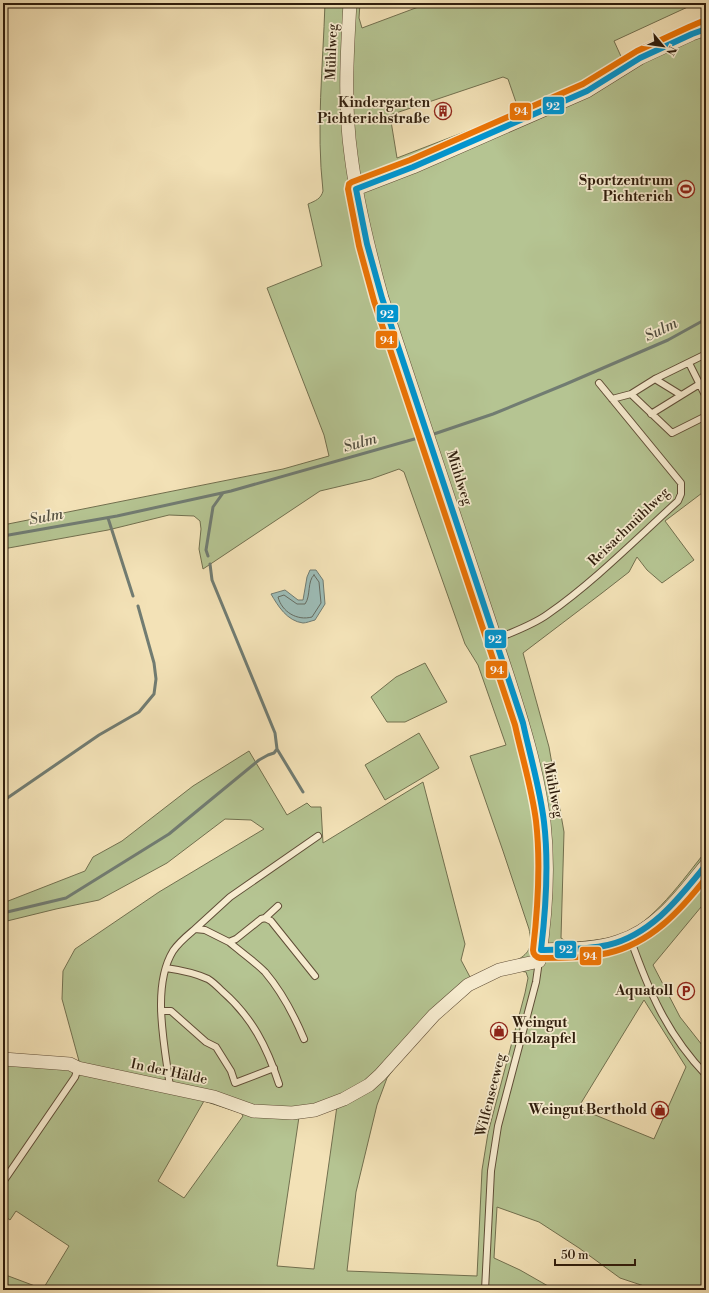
<svg xmlns="http://www.w3.org/2000/svg" width="709" height="1293" viewBox="0 0 709 1293" font-family="'Libre Bodoni',serif">
<style>
.green{fill:#b5c492;stroke:#72704f;fill-rule:evenodd}
.water{fill:#9dbcb6;stroke:#717c72}
.lines{fill:none;stroke-linecap:round;stroke-linejoin:round}
.shore{stroke:#666c61;stroke-width:1}
.stream{stroke:#717c72;stroke-width:3}
.lane-casing{stroke:#604e37;stroke-width:8}
.street-casing{stroke:#604e37;stroke-width:14}
.lane{stroke:#f7ecd0;stroke-width:6}
.street{stroke:#f7ecd0;stroke-width:13}
.bus-1-casing{stroke:#f7ecd0;stroke-width:9}
.bus-2-casing{stroke:#f7ecd0;stroke-width:9}
.bus-1{stroke:#0095d0;stroke-width:6}
.bus-2{stroke:#ec7405;stroke-width:6}
.labels{text-anchor:middle;dominant-baseline:central;stroke-width:3.5;stroke-linejoin:round;paint-order:stroke}
.street-label{font-size:14px;fill:#2f1d0c;stroke:#f7ecd0}
.poi-label{font-size:14px;font-weight:bold;fill:#2f1d0c;stroke:#f7ecd0;text-anchor:end}
.water-label{font-size:15px;font-style:italic;fill:#504d3f;stroke:#f7ecd0}
.line-badge{stroke:#f7ecd0;stroke-width:1.5}
.badge-label{font-size:11px;text-anchor:middle;font-weight:bold;fill:#fff}
</style>
<rect width="100%" height="100%" fill="#f3e2b7"/>
<filter id="stains"><feTurbulence type="fractalNoise" baseFrequency=".005" numOctaves="4"/><feColorMatrix values="0 0 0 0 .2 0 0 0 0 .09 0 0 0 0 .02 0 0 0 .5 -.17"/></filter>
<radialGradient id="worn" r=".72"><stop offset=".6" stop-color="#630" stop-opacity="0"/><stop offset="1" stop-color="#630" stop-opacity=".3"/></radialGradient>
<path class="green" d="M325,3H360L359,18L362,28L429,3H691L692,5L614,41L624,63L706,24V490L665,521L694,560L662,583L647,570L637,557L629,572L602,593L523,653L549,747L564,832L561,938L569,943C585,941 603,940 618,936C652,925 684,878 706,851V901L653,965L680,1017L706,1050V1290H656L620,1278L579,1248L539,1222L497,1207L494,1258L520,1270L555,1290H3V1274L43,1289L69,1246L16,1211L10,1220L3,1215V1056L79,1061L62,999L63,971L75,949L159,892L264,829L251,820L225,819L167,863L99,900L56,909L3,922V903L85,871L93,857L122,841L193,786L249,751L287,815L307,803L311,807H321L323,843L423,782L465,944L461,960L470,977L519,959C532,951 532,943 529,929L503,851L470,756L506,745L478,665L465,644L404,472L399,469L371,479L320,491L203,569L199,549L201,529L200,521L194,516L169,515L108,530L3,549V525L283,469L329,456L324,435L267,288L322,266L308,204C315,201 321,199 323,191C316,129 323,66 325,3ZM503,77L508,79L519,111L397,158L390,115ZM519,971L526,972L528,978L525,993L488,1133L482,1170L477,1276L347,1271L356,1192L377,1105L387,1078L401,1059L437,1017L470,989L505,973ZM644,1000L686,1067L654,1139L578,1108ZM204,1101L241,1113L243,1116L184,1198L158,1181ZM337,1106L314,1269L277,1266L299,1117Z
M425,663L447,702L405,722H387L371,697L396,677Z
M419,733L439,768L385,800L365,765Z"/>
<path class="water" d="M310,570H316L323,580L325,604L315,620C311,621 306,623 303,623C287,621 278,606 271,594L285,590L298,600H303L307,577Z"/>
<g class="lines">
<path class="shore" d="M314,575L319,582L321,603L312,617C297,621 282,612 278,597L284,595L297,604H305C311,596 307,581 314,575Z"/>
<path class="stream" d="M431,435L493,414L566,384L668,340L706,319
M108,518L133,596
M3,536L117,516L231,491L425,436
M208,556L206,550L213,507L223,493
M210,564L212,580L275,733L277,749L303,792
M3,801L99,735L139,712L154,694L156,679L154,663L138,606
M3,913L66,898L169,834L259,760L268,755L274,753L277,749
M300,1288V1290"/>
<g class="lane-casing">
<path id="lane" d="M689,363L706,397
M655,379L681,395
M631,394L672,433L706,416
M612,399L631,394L655,379L706,354
M651,414L706,380
M496,639C513,632 533,625 548,614C595,581 636,539 678,501L681,494V483L599,383
M265,918L271,921L315,976
M195,929L230,897L318,836
M630,938C649,991 666,1033 706,1075
M229,942C241,952 254,961 265,972C282,992 294,1015 304,1039
M166,968C180,970 195,973 208,979C213,982 218,987 222,991C252,1017 267,1047 279,1084
M161,1011H171L206,1042L216,1047L231,1071L235,1083L274,1068
M170,1087C165,1047 151,987 173,951C179,942 188,935 195,929L205,930L229,942L236,939L261,919L265,918L278,906
M3,1182L75,1077L78,1068
M485,1290L491,1171L498,1126L536,982L539,961"/>
</g>
<g class="street-casing">
<path id="street" d="M356,189L413,167L587,91L640,58L692,34L706,29
M541,950C565,949 593,950 617,942C656,930 681,896 706,865
M3,1059L70,1064L78,1068L214,1097L253,1111L292,1113L315,1110L344,1099L369,1085L380,1075L434,1015L468,985L499,970L539,961C546,915 549,868 544,822C538,771 522,720 506,671L382,298C369,251 357,204 351,155C344,105 347,53 350,3"/>
</g>
<use href="#lane" class="lane"/>
<use href="#street" class="street"/>
<g class="bus-1-casing">
<path id="bus-1" d="M706,29L692,34L640,58L587,91L413,167L356,189L367,244L382,298L523,723C530,756 540,788 544,822C549,864 546,908 541,950C563,949 586,950 608,945C652,934 679,898 706,865"/>
</g>
<g class="bus-2-casing">
<path id="bus-2" d="M703,21L689,27L637,51L583,84L410,160L352,182L349,184L348,189L359,246L374,301L515,725C522,757 532,789 536,821C541,864 538,907 533,950C533,954 536,957 540,958C563,958 586,958 608,953C651,943 680,911 706,878"/>
</g>
<use href="#bus-1" class="bus-1"/>
<use href="#bus-2" class="bus-2"/>
</g>
<defs>
<g id="building-ring" transform="scale(0.9)"><circle r="9.5" fill="#f7ecd0" stroke="#8f2418" stroke-width="1.5"/><path d="M-4-6H4V6H1V3H-1V6H-4ZM-2.5-4.3h1.7v1.8h-1.7ZM.8-4.3h1.7v1.8H.8ZM-2.5-1h1.7V.8h-1.7ZM.8-1h1.7V.8H.8Z" fill="#8f2418"/></g>
<g id="stadium-ring" transform="scale(0.9)"><circle r="9.5" fill="#f7ecd0" stroke="#8f2418" stroke-width="1.5"/><path d="M0-5a6.5 5 0 1 0 0 10a6.5 5 0 1 0 0-10ZM-3.5-1.8h7v3.6h-7Z" fill="#8f2418"/></g>
<g id="parking-ring" transform="scale(0.9)"><circle r="9.5" fill="#f7ecd0" stroke="#8f2418" stroke-width="1.5"/><path d="M-3.5-5.5H1a3.5 3.5 0 0 1 0 7H-1V5.5H-3.5ZM-1-3.4V-.6H.8a1.4 1.4 0 0 0 0-2.8Z" fill="#8f2418"/></g>
<g id="shop-ring" transform="scale(0.9)"><circle r="9.5" fill="#f7ecd0" stroke="#8f2418" stroke-width="1.5"/><path d="M-5-2.5h2.3a2.7 3.5 0 0 1 5.4 0H5L5.5 6h-11ZM-1.5-2.5h3a1.5 2.3 0 0 0-3 0Z" fill="#8f2418"/></g>
</defs>
<g fill-rule="evenodd">
<use href="#building-ring" x="443" y="111"/>
<use href="#stadium-ring" x="686" y="189"/>
<use href="#parking-ring" x="686" y="991"/>
<use href="#shop-ring" x="499" y="1031"/>
<use href="#shop-ring" x="660" y="1110"/>
</g>
<g class="labels">
<g class="street-label">
<text transform="translate(332 52) rotate(-88)">Mühlweg</text>
<text transform="translate(459 478) rotate(72)">Mühlweg</text>
<text transform="translate(629 527) rotate(-44)">Reisachmühlweg</text>
<text transform="translate(553 790) rotate(79)">Mühlweg</text>
<text transform="translate(169 1072) rotate(12)">In der Hälde</text>
<text transform="translate(491 1095) rotate(-76)">Wilfenseeweg</text>
</g>
<g class="poi-label">
<text x="430" y="103">Kindergarten<tspan x="430" dy="16">Pichterichstraße</tspan></text>
<text x="673" y="181">Sportzentrum<tspan x="673" dy="16">Pichterich</tspan></text>
<text x="673" y="991">Aquatoll</text>
<text x="512" y="1023" text-anchor="start">Weingut<tspan x="512" dy="16">Holzapfel</tspan></text>
<text x="647" y="1110">Weingut Berthold</text>
</g>
<g class="water-label">
<text transform="translate(661 330) rotate(-26)">Sulm</text>
<text transform="translate(360 443) rotate(-16)">Sulm</text>
<text transform="translate(46 517) rotate(-10)">Sulm</text>
</g>
</g>
<g class="line-badge">
<rect x="542" y="96" width="23" height="19" rx="4" fill="#0095d0"/>
<rect x="509" y="102" width="23" height="19" rx="4" fill="#ec7405"/>
<rect x="376" y="304" width="23" height="19" rx="4" fill="#0095d0"/>
<rect x="375" y="330" width="23" height="19" rx="4" fill="#ec7405"/>
<rect x="484" y="629" width="23" height="20" rx="4" fill="#0095d0"/>
<rect x="485" y="660" width="23" height="19" rx="4" fill="#ec7405"/>
<rect x="554" y="940" width="23" height="19" rx="4" fill="#0095d0"/>
<rect x="579" y="946" width="23" height="20" rx="4" fill="#ec7405"/>
</g>
<g class="badge-label">
<text x="553" y="110">92</text>
<text x="521" y="115">94</text>
<text x="387" y="318">92</text>
<text x="387" y="344">94</text>
<text x="495" y="643">92</text>
<text x="497" y="674">94</text>
<text x="566" y="953">92</text>
<text x="590" y="960">94</text>
</g>
<rect width="709" height="1293" fill="none" stroke="#f3e2b7" stroke-width="16"/>
<rect x="4" y="4" width="701" height="1285" fill="none" stroke="#2f1d0c" stroke-width="2"/>
<rect x="8" y="8" width="693" height="1277" fill="none" stroke="#2f1d0c"/>
<g transform="translate(663 46) rotate(119)" stroke="#f7ecd0" stroke-width="3" paint-order="stroke">
<path d="M0-3L7 15L0 10L-7 15Z" fill="#2f1d0c"/>
<text y="-6" font-size="11" font-weight="bold" text-anchor="middle" fill="#2f1d0c">N</text>
</g>
<path d="M555 1259v6h80v-6" fill="none" stroke="#2f1d0c" stroke-width="2"/>
<text x="561" y="1259" font-size="12" fill="#2f1d0c" stroke="#f7ecd0" stroke-width="3" paint-order="stroke">50 m</text>
<rect width="100%" height="100%" filter="url(#stains)"/>
<rect width="100%" height="100%" fill="url(#worn)"/>
</svg>
